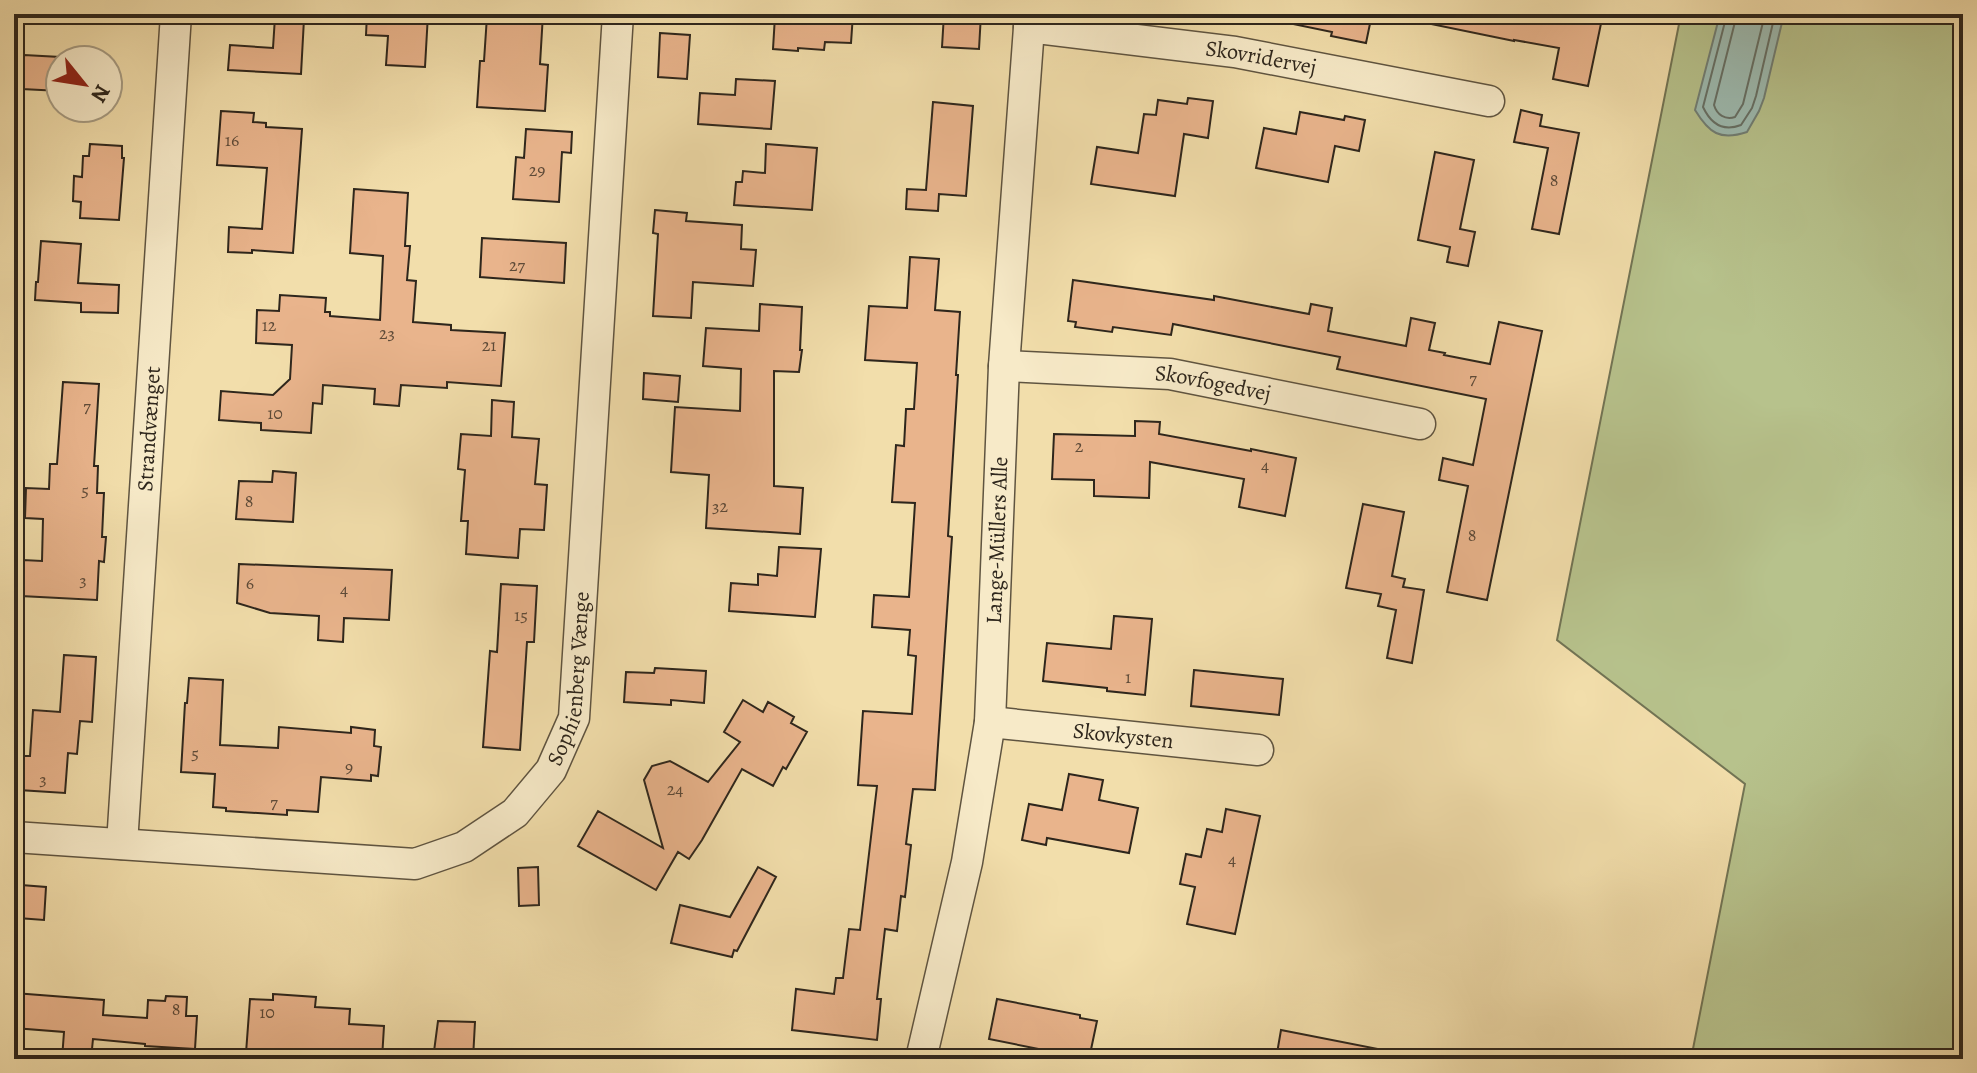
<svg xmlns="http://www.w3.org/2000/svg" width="1977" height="1073" viewBox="0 0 1977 1073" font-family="Alegreya,serif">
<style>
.green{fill:#b7c28c;stroke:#727454;stroke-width:2}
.water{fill:#9dbbb1;stroke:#717f75;stroke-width:2}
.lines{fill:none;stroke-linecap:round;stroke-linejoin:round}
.shore{stroke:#667066;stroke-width:2}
.building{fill:#e9b48c;stroke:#2e261c;stroke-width:2}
.minor-casing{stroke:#5f5440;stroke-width:33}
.minor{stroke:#f7eac8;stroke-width:30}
.labels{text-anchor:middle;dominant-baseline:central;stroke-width:7;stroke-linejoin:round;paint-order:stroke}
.number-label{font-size:18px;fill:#5d4a38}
.street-label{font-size:22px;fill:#2e261c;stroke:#f7eac8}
</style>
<rect width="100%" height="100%" fill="#f2deab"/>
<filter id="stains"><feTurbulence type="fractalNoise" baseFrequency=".0025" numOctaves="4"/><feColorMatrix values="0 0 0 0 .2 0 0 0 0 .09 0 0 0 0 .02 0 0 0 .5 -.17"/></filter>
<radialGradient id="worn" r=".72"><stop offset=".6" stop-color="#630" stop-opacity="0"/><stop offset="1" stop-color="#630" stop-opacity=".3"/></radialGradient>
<path class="green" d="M1681,14H1963V1059H1691L1745,784L1557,640Z"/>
<path class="water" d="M1720,14H1784L1764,98L1759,111L1747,132C1720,141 1709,133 1695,110Z"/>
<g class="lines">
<path class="shore" d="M1727,14L1703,107C1711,124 1723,132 1741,125L1752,108L1756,96L1775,14
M1737,14L1714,105C1717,115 1725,120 1735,117L1743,104L1765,14"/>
</g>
<path class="building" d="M367,14H428L425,67L386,65L388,36L366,35Z
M503,14H543L540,64L548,65L545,111L477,107L480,61H484L487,16H503Z
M810,14H853L851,43L825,42L824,50L798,48V51L773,49L775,16L810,18Z
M944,14H981L979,49L942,47Z
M1294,14H1372L1366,43L1331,36L1332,32L1293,24Z
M1432,14H1603L1588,86L1553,79L1559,48L1514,40V41L1431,24Z
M275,17L304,19L301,74L228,70L230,45L273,48Z
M660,33L690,35L687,79L658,77Z
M24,55L60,57V91L22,89Z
M736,79L775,81L771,129L698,124L700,93L735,95Z
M1188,98L1213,101L1208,138L1184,134L1175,196L1091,184L1097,147L1138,153L1144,114L1156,115L1158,100L1187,104Z
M933,102L973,106L966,196L939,194L938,211L906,209L907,189L926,190Z
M1521,110L1542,115L1540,126L1579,133L1559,234L1532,229L1548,148L1514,142Z
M221,111L254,113L253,122L266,123V127L302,129L293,253L252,250V253L228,252L229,227L262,229L267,168L217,165Z
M1300,112L1344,120L1345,116L1365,120L1359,151L1335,146L1328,182L1256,168L1264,128L1296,134Z
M526,129L572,132L571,153L562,152L559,202L513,199L516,157L524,158Z
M90,144L122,146V158H124L119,220L80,218L81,202L73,201L74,176L82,177L83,156H89Z
M766,144L817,148L812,210L734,205L736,182H742L743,171L765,173Z
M1435,152L1474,160L1460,229L1475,232L1468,266L1447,262L1450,247L1418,240Z
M354,189L408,193L405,246H410L407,280L416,281L413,322L451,325V330L505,333L501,386L447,382V388L401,385L399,406L374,404L375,389L323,385L322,404L313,403L311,433L261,430V423L219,420L221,391L273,395L290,379L292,345L256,343L257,310L279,311L280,295L326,298L325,312H330V316L380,320L383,256L350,253Z
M655,210L687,213L686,221L742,225L741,249L756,250L753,286L693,282L691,318L653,316L658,234L653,233Z
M482,238L566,243L564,283L480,277Z
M41,241L81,244L78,283L119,285L118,313L81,312V303L35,300L36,282H38Z
M910,257L939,259L935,310L960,312L956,375H958L948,536L952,537L935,790L913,789L906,844L911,845L905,897L901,896L897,931L885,929L877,999H881L877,1040L792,1030L796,989L834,994L836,978H843L849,929L860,930L877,786L858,785L863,711L912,714L916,656L908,655L910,630L872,627L874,595L909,597L915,503L892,502L896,445L904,446L906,409H914L917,363L865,360L869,306L907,308Z
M1073,280L1214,300V296L1309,314L1311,304L1332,308L1328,331L1406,346L1411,318L1435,323L1429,350L1445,353L1444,355L1490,364L1499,322L1542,331L1487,600L1447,592L1468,486L1439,480L1443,458L1473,465L1486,399L1337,369L1340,357L1173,324L1171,335L1113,327L1112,332L1075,327L1076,322L1068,321Z
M760,304L802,307L800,350H802L799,372L774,371V486L803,488L800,534L706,528L709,475L671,472L675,407L740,411L741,369L703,366L706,328L759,331Z
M644,373L680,376L678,402L643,399Z
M63,382L99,384L94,466H98L97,493H104L102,537H106L104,562L99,561L97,600L21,596L23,560L42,561L43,519L25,518L26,488L49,489L50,464H57Z
M492,400L514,402L512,437L539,439L535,484L547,485L544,530L520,529L518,558L466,554L468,521H461L465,470L458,469L461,434L491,436Z
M1135,421L1160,422L1159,434L1251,451V449L1296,458L1285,516L1239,507L1244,479L1150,462L1149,498L1094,496V480L1052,479L1054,434L1135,436Z
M273,471L296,473L293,522L236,519L239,481L272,482Z
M1363,504L1404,512L1392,576L1405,579L1403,587L1424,590L1412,663L1387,658L1396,610L1378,606L1381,594L1346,588Z
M779,547L821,549L815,617L729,611L731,583L758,585V574L777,576Z
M239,564L392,570L389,620L344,618L343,642L318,640L319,616L270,613L237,603Z
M501,584L537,586L534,642H527L520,750L483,747L490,651L497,652Z
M1114,616L1152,619L1145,695L1107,691V688L1043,681L1047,643L1111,649Z
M64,655L96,657L92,722L80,721L77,754L68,753L65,793L19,790L22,756H30L33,710L60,712Z
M655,668L706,671L704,703L671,700V705L624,702L626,672L654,673Z
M1194,670L1283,679L1279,715L1191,706Z
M189,678L223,680L220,745L278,748L279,727L351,733V727L375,730L374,746L381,747L378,776L371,775V781L321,777L318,812L287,810V815L226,811V808L213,807L215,774L181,772L185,703H187Z
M743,700L763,712L768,702L794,717L791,723L807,732L786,769L783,767L773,786L742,769L702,840L689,859L678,852L656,890L578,846L598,811L663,848L644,780L652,766L670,761L708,782L740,742L724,732Z
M1069,774L1103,780L1099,800L1138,808L1129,853L1047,838L1046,845L1022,840L1029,804L1062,810Z
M1226,809L1260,816L1235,934L1187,924L1195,887L1180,884L1186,854L1201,857L1207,829L1222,832Z
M538,867L539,905L519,906L518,868Z
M758,867L776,877L737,951L734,950L732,957L671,943L680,905L730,917Z
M21,885L46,887L44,920L18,918Z
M14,993L104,1000L103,1015L147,1018L148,1000L165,1001L166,996L187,997L186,1016H197L195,1049L145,1046V1044L93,1039L91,1059H62L64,1032L14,1028Z
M273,994L316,997L315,1007L350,1009L349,1024L384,1026L382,1059H275L276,1055L246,1053L250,999L273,1000Z
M997,999L1080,1015V1018L1097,1021L1089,1059L989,1039Z
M438,1021L475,1022L473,1059H433Z
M1281,1030L1378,1049L1377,1059H1276Z"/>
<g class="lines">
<g class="minor-casing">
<g id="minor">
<path id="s1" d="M1029,27L1235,52L1489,101"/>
<path id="s2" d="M1004,366L1170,374L1420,424"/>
<path id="s3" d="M990,722L1258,750"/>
<path id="s4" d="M14,837L415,864L464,847L515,813L551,770L574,718L618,14"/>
<path id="s5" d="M122,844L176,14"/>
<path id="s6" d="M921,1059L967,862L990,722L1004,366L1030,14"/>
</g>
</g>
<use href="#minor" class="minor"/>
</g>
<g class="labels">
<g class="number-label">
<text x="232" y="140">16</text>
<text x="537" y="170">29</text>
<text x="1554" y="180">8</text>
<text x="517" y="265">27</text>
<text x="269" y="325">12</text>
<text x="387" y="333">23</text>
<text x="489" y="345">21</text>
<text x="1473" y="378">7</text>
<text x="87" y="406">7</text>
<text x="275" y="413">10</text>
<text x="1079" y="446">2</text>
<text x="1265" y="465">4</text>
<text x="85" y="490">5</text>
<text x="249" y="501">8</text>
<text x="720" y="506">32</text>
<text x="1472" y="535">8</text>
<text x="83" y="580">3</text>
<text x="250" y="583">6</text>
<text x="344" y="589">4</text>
<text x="521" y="615">15</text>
<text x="1128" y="677">1</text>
<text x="195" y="753">5</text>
<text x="349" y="767">9</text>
<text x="43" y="779">3</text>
<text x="675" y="789">24</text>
<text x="274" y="802">7</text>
<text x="1232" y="859">4</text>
<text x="176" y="1009">8</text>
<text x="267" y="1012">10</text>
</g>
<g class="street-label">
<text stroke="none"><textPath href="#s1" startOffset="234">Skovridervej</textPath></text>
<text stroke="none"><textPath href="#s2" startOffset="210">Skovfogedvej</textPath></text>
<text stroke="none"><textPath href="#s5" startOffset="416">Strandvænget</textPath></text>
<text stroke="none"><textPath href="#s6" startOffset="526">Lange-Müllers Alle</textPath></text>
<text stroke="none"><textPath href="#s4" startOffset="666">Sophienberg Vænge</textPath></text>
<text stroke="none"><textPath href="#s3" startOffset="134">Skovkysten</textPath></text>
</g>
</g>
<rect width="1977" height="1073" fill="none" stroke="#f2deab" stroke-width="48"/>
<rect x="16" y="16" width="1945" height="1041" fill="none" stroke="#2e261c" stroke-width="4"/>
<rect x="24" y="24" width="1929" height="1025" fill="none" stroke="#2e261c" stroke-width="2"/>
<g transform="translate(84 84) rotate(120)"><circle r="38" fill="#f7eac8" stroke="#a79c83" stroke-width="2"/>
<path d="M0-6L14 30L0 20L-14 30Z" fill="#8f2418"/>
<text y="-12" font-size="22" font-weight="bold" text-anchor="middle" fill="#2e261c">N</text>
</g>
<rect width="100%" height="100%" filter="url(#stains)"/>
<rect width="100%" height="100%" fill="url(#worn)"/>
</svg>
